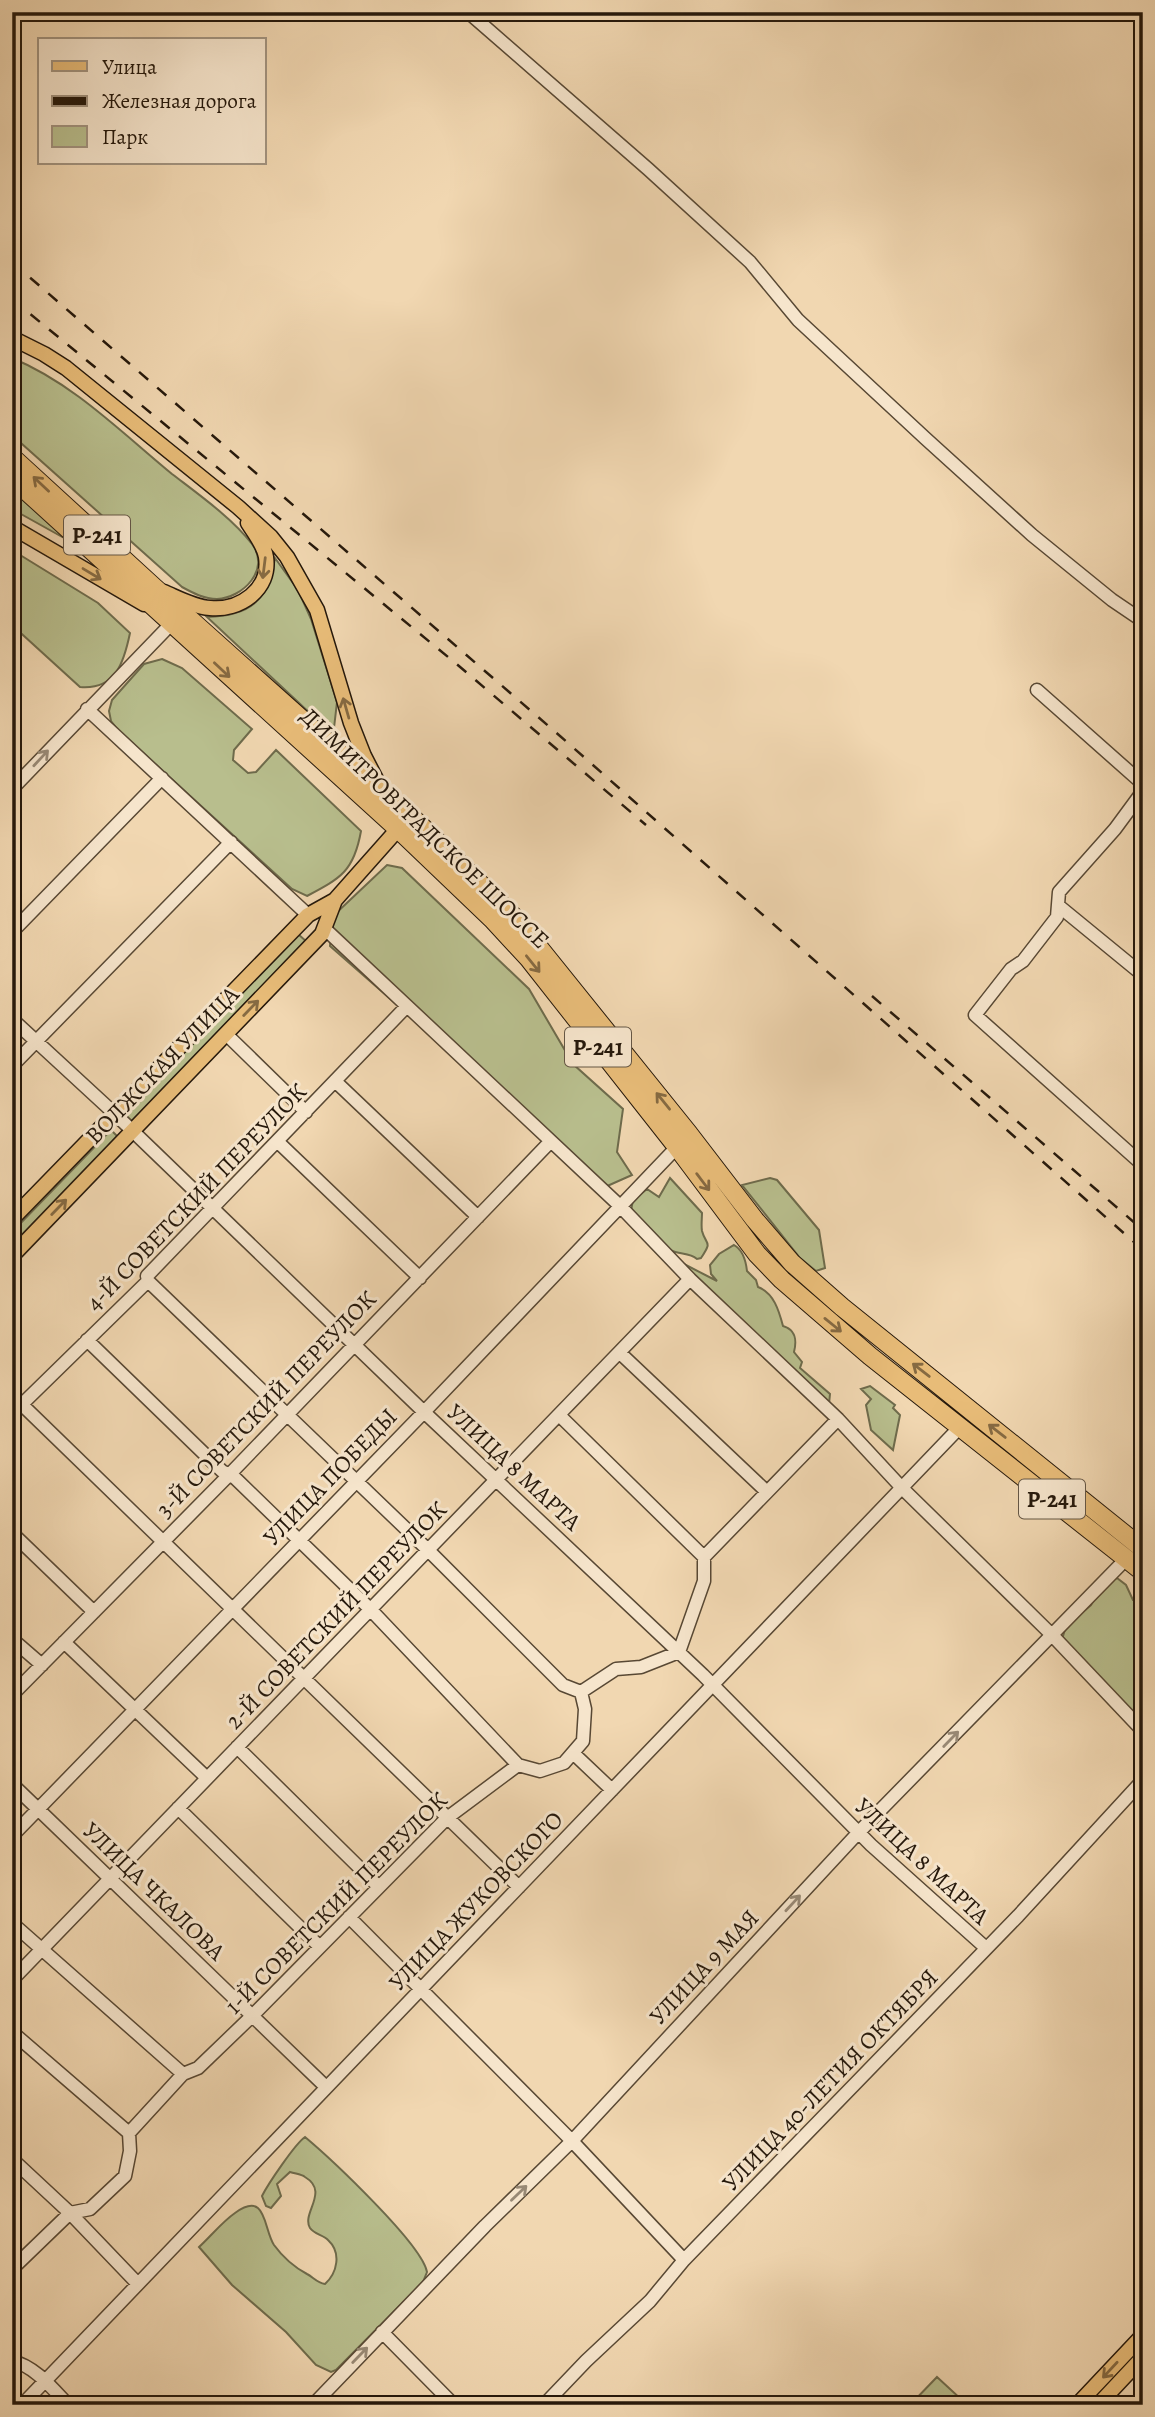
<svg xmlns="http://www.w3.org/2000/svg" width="1155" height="2417" viewBox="0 0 1155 2417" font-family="Alegreya,serif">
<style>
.green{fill:#b8be8d;stroke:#6e6b4c;stroke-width:2}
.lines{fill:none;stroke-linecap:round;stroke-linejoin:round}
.minor-casing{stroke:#584834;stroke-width:15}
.major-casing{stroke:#25180b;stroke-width:17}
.highway-casing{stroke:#25180b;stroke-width:20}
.minor{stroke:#f6e5cc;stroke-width:12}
.major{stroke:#e8bc78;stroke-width:14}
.highway{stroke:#e8bc78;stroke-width:18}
.rail{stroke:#25180b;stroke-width:2.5;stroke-dasharray:12 12;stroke-linecap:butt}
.oneway{stroke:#866a42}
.oneway2{stroke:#988975}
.labels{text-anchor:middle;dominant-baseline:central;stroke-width:6;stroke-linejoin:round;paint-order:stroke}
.shield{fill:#f6e5cc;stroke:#645645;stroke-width:2}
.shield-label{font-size:23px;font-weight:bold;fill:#25180b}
.street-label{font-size:24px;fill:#25180b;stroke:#f6e5cc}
</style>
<rect width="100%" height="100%" fill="#f1d7b1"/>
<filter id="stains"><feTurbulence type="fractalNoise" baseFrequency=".00286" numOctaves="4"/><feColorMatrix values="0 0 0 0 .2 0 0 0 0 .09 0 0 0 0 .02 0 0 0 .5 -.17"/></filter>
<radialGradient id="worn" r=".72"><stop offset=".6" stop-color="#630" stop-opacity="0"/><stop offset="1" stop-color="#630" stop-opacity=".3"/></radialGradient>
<path class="green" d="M12,358C73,383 122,433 172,474C198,494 232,518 252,544C271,569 243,598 217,599C204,599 193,593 182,587L12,435Z
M12,488L82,548L12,509Z
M12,550L98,603L130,633C124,662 116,690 80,687L12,625Z
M275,558L298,590L311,619L337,702L334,728L329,731L207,617C250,616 268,601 275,558Z
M162,659L182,668L252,729L234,750L233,760L248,773L256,772L276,750L361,831C354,871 341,878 307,896L292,889L118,730L111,721L109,711L112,700L144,664Z
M387,865L402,868L529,989L573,1064L623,1109L617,1152L632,1175L605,1187L330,946L332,917Z
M298,934L307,942L132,1122L124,1114Z
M111,1130L120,1139L12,1250V1232Z
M670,1178L702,1213C702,1218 701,1226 702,1231C706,1246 713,1240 701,1258L697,1259C689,1252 680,1255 670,1250C655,1243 642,1227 630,1216L633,1200L647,1189L659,1197Z
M770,1178L777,1180L819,1230L825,1268L816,1271L800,1258L742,1185Z
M734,1245C743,1250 746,1262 747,1271L756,1280L758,1287C774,1293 779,1311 783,1326C796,1330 797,1340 794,1352L802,1362L800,1368L830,1394L829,1404L824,1405L682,1263L717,1281L711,1274L710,1265L719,1254Z
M870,1386L895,1405L893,1408L900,1415L893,1450L871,1430L866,1405L871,1399L861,1389Z
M1117,1578L1126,1585L1133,1600L1143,1601V1736L1061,1643L1066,1626L1091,1605L1103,1583Z
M305,2137C330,2158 422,2244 427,2272L423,2282L336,2370L331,2372L316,2365L286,2332L232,2285L199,2247C211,2236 222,2222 235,2213C267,2190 263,2228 274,2245C282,2256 294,2267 307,2274C313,2277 317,2283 325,2284C337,2273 342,2253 328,2240C323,2235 314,2234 310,2228C301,2213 330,2192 305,2177C301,2174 296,2174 290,2172L277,2184L281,2196L271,2208L266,2206L262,2196C268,2184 295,2144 305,2137Z
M937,2377L962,2400L958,2405H910Z"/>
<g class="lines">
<g class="minor-casing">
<path id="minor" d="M468,12L648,169L750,262L798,320L925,438L1032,535L1112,600L1143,621
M1037,690L1143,784
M87,709L308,915
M12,789L172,623
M1143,791L1115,829L1059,892L1057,917L1023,961L1011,969L975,1015L1143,1165
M1060,907L1143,975
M324,928L620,1206L690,1279L838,1419L902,1488L1052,1635L1143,1731
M12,932L162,778
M12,1019L115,1114L424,1412L703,1675L871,1845L986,1948
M226,1034L306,1112
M12,1066L231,842
M336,1082L478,1217
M278,1142L420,1278
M148,1281L428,1550L563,1685L581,1692
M87,1340L222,1471L235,1478L370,1609L518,1765
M620,1353L767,1492
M12,1395L519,1887
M12,1414L148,1281L147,1276L407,1006
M559,1415L704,1557
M12,1533L94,1612
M12,1639L42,1665
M64,1642L207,1778
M12,1695L229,1475L550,1142
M237,1747L379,1887
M573,1753L612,1790
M12,1784L326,2087
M178,1808L320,1947
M12,1836L424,1412L677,1147
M349,1917L572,2141L684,2260
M12,1923L183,2074
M12,1980L690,1279
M12,2032L129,2133
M12,2159L70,2213L137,2283
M12,2269L70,2213L90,2209L125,2176L130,2151L129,2133L183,2074L198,2068L252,2016L447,1818L518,1765L540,1771L564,1763L583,1741L585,1709L581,1692L616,1669L641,1667L679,1652L704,1581V1557L838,1419
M382,2332L454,2405
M12,2361C35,2366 53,2389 68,2405
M22,2405L960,1427
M313,2405L485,2226L572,2141L858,1833L1126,1559
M544,2405L586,2361L650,2301L684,2260L1018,1916L1143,1780"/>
</g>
<g class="major-casing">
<path id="major" d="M12,338L44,354L66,368L238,507L271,537L287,557L317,610L351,723L364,756L379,785
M12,527L144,604
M164,592C178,598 194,607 210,608C239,611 271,590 266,557C264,545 255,534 248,523
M12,1219L308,915L335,900
M12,1256L322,934L335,900L398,829
M1077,2405L1143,2335
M1098,2405L1143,2357"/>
</g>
<g class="highway-casing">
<path id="highway" d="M12,457L155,588L419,824L516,919L689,1134L755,1220L792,1263L842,1307L1143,1549
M12,478L398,829L492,919L529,959L677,1147L757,1254L782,1280L870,1356L1143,1572"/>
</g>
<use href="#minor" class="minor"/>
<use href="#major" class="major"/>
<use href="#highway" class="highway"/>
<path class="rail" d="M12,262L560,736L1143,1250
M12,299L453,661L646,825
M872,996L1143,1230"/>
</g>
<defs><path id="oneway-shaft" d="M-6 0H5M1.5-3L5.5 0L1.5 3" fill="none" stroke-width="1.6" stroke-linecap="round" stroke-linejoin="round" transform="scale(1.75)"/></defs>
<g class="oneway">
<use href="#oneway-shaft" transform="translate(41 484) rotate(-137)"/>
<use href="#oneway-shaft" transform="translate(264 568) rotate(97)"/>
<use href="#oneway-shaft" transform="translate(92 574) rotate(31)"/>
<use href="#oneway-shaft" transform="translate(222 670) rotate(43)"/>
<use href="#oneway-shaft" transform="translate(346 708) rotate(-106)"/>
<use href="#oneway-shaft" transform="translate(533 964) rotate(51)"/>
<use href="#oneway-shaft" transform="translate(251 1008) rotate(-46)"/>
<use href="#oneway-shaft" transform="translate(663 1101) rotate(-129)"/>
<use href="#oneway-shaft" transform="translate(703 1182) rotate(53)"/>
<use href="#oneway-shaft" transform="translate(59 1207) rotate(-46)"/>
<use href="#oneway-shaft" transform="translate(833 1325) rotate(39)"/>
<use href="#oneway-shaft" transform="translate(921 1370) rotate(-142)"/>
<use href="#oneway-shaft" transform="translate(997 1431) rotate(-142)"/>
<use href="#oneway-shaft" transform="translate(1110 2370) rotate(133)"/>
</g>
<g class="oneway2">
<use href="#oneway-shaft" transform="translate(41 758) rotate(-47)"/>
<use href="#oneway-shaft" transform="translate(951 1739) rotate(-46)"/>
<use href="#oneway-shaft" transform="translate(793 1903) rotate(-47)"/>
<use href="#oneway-shaft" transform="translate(519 2193) rotate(-44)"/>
<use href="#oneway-shaft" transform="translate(360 2355) rotate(-46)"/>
</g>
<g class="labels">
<g class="shield">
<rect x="64" y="515.5" width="66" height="39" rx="5"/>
<rect x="565" y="1027.5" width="66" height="39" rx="5"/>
<rect x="1019" y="1479.5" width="66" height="39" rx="5"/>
</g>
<g class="shield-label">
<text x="97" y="535">Р-241</text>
<text x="598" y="1047">Р-241</text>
<text x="1052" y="1499">Р-241</text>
</g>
<g class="street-label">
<text transform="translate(425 828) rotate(44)">ДИМИТРОВГРАДСКОЕ ШОССЕ</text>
<text transform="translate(162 1065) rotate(-46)">ВОЛЖСКАЯ УЛИЦА</text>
<text transform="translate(196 1197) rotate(-46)">4-Й СОВЕТСКИЙ ПЕРЕУЛОК</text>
<text transform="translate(266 1404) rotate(-46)">3-Й СОВЕТСКИЙ ПЕРЕУЛОК</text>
<text transform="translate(514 1467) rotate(43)">УЛИЦА 8 МАРТА</text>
<text transform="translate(330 1477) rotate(-46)">УЛИЦА ПОБЕДЫ</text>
<text transform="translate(336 1615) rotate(-46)">2-Й СОВЕТСКИЙ ПЕРЕУЛОК</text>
<text transform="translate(922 1861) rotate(43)">УЛИЦА 8 МАРТА</text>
<text transform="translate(154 1891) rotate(44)">УЛИЦА ЧКАЛОВА</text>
<text transform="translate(476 1901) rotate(-46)">УЛИЦА ЖУКОВСКОГО</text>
<text transform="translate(336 1903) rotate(-45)">1-Й СОВЕТСКИЙ ПЕРЕУЛОК</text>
<text transform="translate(704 1967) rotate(-47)">УЛИЦА 9 МАЯ</text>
<text transform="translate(830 2080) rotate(-46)">УЛИЦА 40-ЛЕТИЯ ОКТЯБРЯ</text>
</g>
</g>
<rect width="1155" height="2417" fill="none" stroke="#f1d7b1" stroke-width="42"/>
<rect x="14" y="14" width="1127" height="2389" fill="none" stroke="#25180b" stroke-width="3.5"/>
<rect x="21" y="21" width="1113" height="2375" fill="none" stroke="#25180b" stroke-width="2"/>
<rect x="38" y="38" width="228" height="126" fill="#f6e5cc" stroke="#a2937f" stroke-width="2"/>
<rect x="52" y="61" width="35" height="10" fill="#e8bc78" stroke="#a2937f" stroke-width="2"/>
<text x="102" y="74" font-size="21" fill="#25180b">Улица</text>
<rect x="52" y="96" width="35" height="10" fill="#25180b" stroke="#a2937f" stroke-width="2"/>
<text x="102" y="108" font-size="21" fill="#25180b">Железная дорога</text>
<rect x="52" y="126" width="35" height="21" fill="#b8be8d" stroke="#a2937f" stroke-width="2"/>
<text x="102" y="144" font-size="21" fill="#25180b">Парк</text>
<rect width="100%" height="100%" filter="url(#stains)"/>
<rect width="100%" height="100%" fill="url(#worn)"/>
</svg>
